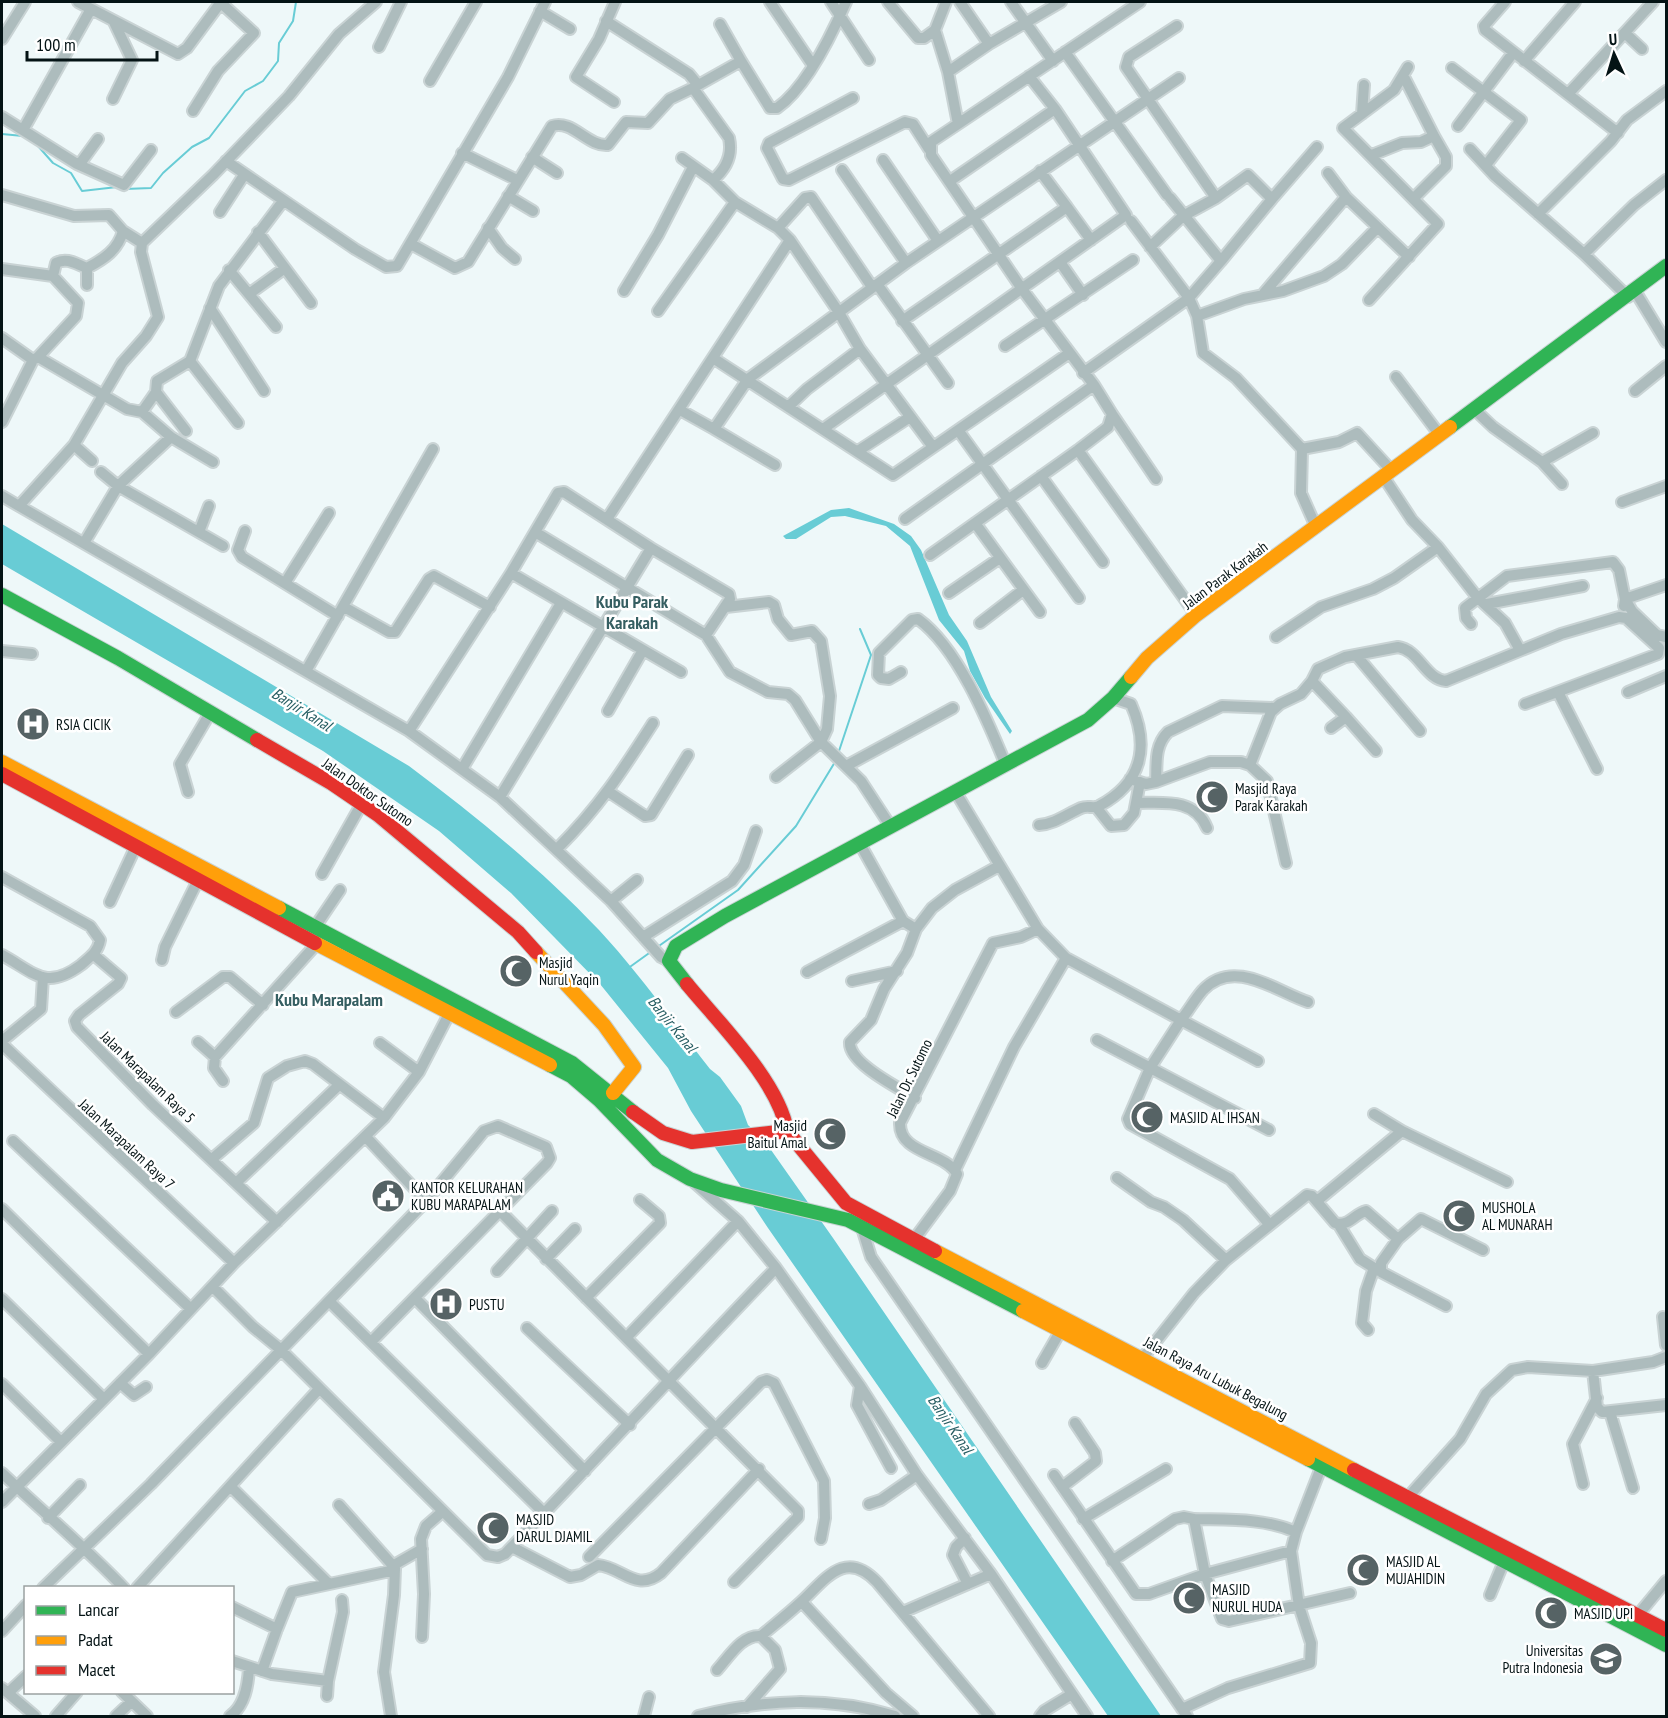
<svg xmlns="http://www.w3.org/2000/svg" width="1668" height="1718" viewBox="0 0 1668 1718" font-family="'PT Sans Narrow',sans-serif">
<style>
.water{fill:#68ccd5}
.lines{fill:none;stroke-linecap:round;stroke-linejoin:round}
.stream{stroke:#68ccd5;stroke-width:2}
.street-casing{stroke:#c9d3d4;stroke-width:14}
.fast-casing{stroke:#c9d3d4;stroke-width:16}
.slow-casing{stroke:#c9d3d4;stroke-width:16}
.jam-casing{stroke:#c9d3d4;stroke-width:16}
.street{stroke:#adbcbd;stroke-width:10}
.fast{stroke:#30b455;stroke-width:14}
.slow{stroke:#ff9f0a;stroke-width:14}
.jam{stroke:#e5322d;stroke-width:14}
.labels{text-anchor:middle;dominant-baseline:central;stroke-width:5;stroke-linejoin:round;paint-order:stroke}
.street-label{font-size:15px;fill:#041315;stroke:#fff}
.poi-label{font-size:15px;fill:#041315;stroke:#fff;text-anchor:start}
.water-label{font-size:16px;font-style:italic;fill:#285e63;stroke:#fff}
.quarter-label{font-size:18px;font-weight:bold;fill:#355e61;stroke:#fff}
</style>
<rect width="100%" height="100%" fill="#eef8f9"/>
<path class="water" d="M849,508L894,524L911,536L921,550L949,615L967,641L991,697L1012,731L1010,734L985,698L970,671L964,651L939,620L910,546L886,526L845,516L831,517L796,539H786L783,536L831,510Z
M2,524L409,766C476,816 542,870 599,930C639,973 674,1023 710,1069L720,1077L741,1106L748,1125L764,1140L833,1238L1161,1716H1108L768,1228L691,1111L668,1068L600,984L511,893L439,831L323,751L2,564Z"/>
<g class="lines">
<path class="stream" d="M2,134L23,136
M38,146L53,163L71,173L82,191L117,187
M125,189L151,188L163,173L192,147L209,138L245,91L263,81L278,61L279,43L293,21L296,2
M838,754L871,655L860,629
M656,948L738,890L796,826L835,762
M627,969L652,951"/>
<g class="street-casing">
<path id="street" d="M78,2L178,54L187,48L221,2
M376,2L339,34L289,96L213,175L142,243L141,252L158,317L146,336L122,363L74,445L19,506L409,731L500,797L611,901L661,957L669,961
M770,2L812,64
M831,2L869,60
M888,2L918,38H924L935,30
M946,2L935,30L948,72L958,124L931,142V155L1022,289L1094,385L1112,414L1108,427L1078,450L1196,615
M960,2L989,44
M1011,2L1053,61
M1505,2L1484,26L1485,30L1618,133
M540,11L570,29
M606,21L689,74L698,85
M720,24L741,61
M1626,34L1642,49
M2,39L25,2
M379,47L401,2
M1065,52L1167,195
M1524,61L1575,2
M1452,68L1521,120L1486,165
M948,72L989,44L1061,2
M1403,75L1434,136
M1029,76L1055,109
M430,81L476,2
M693,88L741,61L770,108H777C806,88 832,34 846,2
M1569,93L1653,2
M853,98L769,143L767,148L783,179L789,180L905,122L913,124L929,149
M113,99L132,60L114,22
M614,102L576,77L599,39L615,2
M193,111L218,71L254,33L220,2
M1362,114L1364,85
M2,117L77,164L82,161L98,139
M958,124L1140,2
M1458,126L1513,53
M23,130L91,9
M1470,149L1495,176L1584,254
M462,153L517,180
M1372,155L1402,143L1421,142L1434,136L1446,157V166L1414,198
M532,157L557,173
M682,158L713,180L735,202L778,228L790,240L838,311L860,349L933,447
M883,160L938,241
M226,161L355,249L386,267L397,266L508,77L545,2
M77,164L124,185L151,150
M842,170L906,263
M1040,171L1067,207
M1328,173L1346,197L1409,257
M2,195L74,216L109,215L123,231L142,243
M508,196L533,211
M1170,198L1221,261L1272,199
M1216,198L1248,175L1272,199L1317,147
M220,212L244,175
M1538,214L1611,141L1627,120L1666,91
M1131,221L1189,298L1221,261
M488,228L502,248L515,259
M778,228L805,198L811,197L872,287
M258,232L311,303
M411,244L455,268L468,262L552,126C572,119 588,147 608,145L626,122L648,123L670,99L693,88L729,138C733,156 726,169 713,180
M1150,247L1183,216L1216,198L1126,67L1129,57L1177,26
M1060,262L1083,295
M2,269L53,276L78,303L76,316L38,357
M229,270L276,327
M53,276L56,263C67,257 76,264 87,268C104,259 118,250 123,231
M877,284L948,383
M87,285V268
M624,291L658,235L693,167
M1635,291L1666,342
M1264,293L1346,197
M249,294L285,268
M1628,297L1584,254L1634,205L1666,180
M1369,300L1438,224L1343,128L1394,90L1408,67
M210,308L264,391
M658,311L735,202
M1197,316L1244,299L1283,291L1324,276L1342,264L1377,228
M902,321L1067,207L1091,240
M2,338L33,360
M1005,346L1133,260
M713,358L893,475L1068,354
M190,361L238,423
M1083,373L1189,298L1197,316L1203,353L1236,378L1302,449L1301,493L1316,527
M1396,377L1439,434
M1635,391L1666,366
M156,392L186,431
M789,406L807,389L860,349
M1474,409L1493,427L1542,462L1593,433
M680,410L714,429
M142,412L156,392L157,381L190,361L219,286L283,201
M1112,414L1156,479
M2,422L33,360L38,357L127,409L142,412L171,437
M823,429L1126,215L1055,109L950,181
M958,430L1079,598
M74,445L92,461
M1302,449L1339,442L1357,433L1391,470
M858,451L910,417
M1542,462L1562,484
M775,465L714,429L748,379L906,263L1179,78
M101,472L118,486L223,546
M1041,476L1103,562
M1383,476L1412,520L1438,547L1477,597L1505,623L1520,650
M2,496L19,506
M1622,502L1666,486
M607,519L790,240
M905,519L1094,385
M975,523L1040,612
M245,531L238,550L242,557L338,616
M199,532L209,506
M84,543L118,486L171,437L213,462
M930,555L1078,450
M511,573L535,532L706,635L730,599L729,594L651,548L564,492L558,493L535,532
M285,583L329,513
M949,593L1000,558
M1487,604L1583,586
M1624,606L1625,599L1666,585
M344,607L389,632H395L429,579L434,576L490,607
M726,607L769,602L774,605L778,619L791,635L812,631L821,641L830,696L827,729L821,742L776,777
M980,623L1023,590
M1471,624L1466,618L1465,608L1507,576L1613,562L1619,570L1625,599L1632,611L1657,635L1666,637
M706,635L730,672L768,692L788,694L795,700L821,742L861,781L891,827
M1276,637L1321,607L1373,589L1394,578L1438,547
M2,651L32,654
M1356,655L1420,731
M306,671L433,449
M901,672L889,679L881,678L878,675L879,653L912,620L918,619C957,647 987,719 1005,763
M1312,681L1346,717L1331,728
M1558,692L1597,769
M1628,692L1666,676
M608,711L643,650
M1346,717L1376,751
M409,731L511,573L681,672
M848,765L953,708
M1250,765L1271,712L1280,704L1301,694L1312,681L1318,669L1345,657L1398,647C1419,650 1425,679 1446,681L1561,634L1619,617L1626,618L1659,648L1658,654L1525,704
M462,769L561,603
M1130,779L1146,784L1156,782L1210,762H1241L1250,765L1267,781L1286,863
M1156,782C1157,764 1154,746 1168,732L1222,706L1275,708
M955,791L1038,929L1066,958L1181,1020L1150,1068L1128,1119L1130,1124L1230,1179L1269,1224
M188,792L180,764L210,713
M609,792L645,816L651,815L688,755
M500,797L651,548
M1137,803C1163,803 1195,798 1207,828
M1096,807L1111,826L1124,825L1134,813L1140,782
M1039,825C1055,824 1067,814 1081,808C1088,805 1093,809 1099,806C1142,783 1150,747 1131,704L1113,698
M860,844L903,921L916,929
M557,849C599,807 621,773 653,723
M322,874L361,805
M2,877L90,926L100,940C98,952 90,957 81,965C46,991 35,973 2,955
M611,901L637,880
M110,902L136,846
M315,927L340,890
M643,937L732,881L744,865L756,831
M94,955L121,978L118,984L79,1015L75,1021L77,1027L153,1105L277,1222
M162,960L165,947L200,876
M807,972L903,921
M852,981L897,971
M176,1012L223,977H230L263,1005
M1097,1040L1269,1130
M2,1041L41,1009L43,977
M198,1042L215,1057
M380,1043L419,1072
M2,1044L234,1263
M1258,1061L1181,1020C1189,1010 1195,999 1203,990C1234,957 1277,992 1308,1002
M223,1081L214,1068L215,1057L321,939
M915,1098C899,1088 848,1063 850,1042L871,1020L884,989L907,953L916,929L932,908L955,890L999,866
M1402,1131L1507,1182
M366,1137L426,1201
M13,1141L191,1309
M212,1159L254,1123L268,1078L287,1066L305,1061L313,1064L384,1118
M955,1170L1014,1047L1066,958
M1117,1178L1151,1202L1164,1207L1183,1220L1226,1260
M237,1182L339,1085
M695,1183L738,1221L776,1268L860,1386L917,1475L991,1574L1087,1716
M1317,1201L1402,1131L1374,1114
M2,1209L149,1354
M500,1211L798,1511V1517L734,1582
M1339,1225L1360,1259L1379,1271
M862,1228L871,1257L1187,1716
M1398,1239L1381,1263V1272L1446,1306
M913,1241L950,1191L957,1174C945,1152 899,1154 900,1123L993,943L1021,937L1038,929
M546,1259L575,1229
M497,1271L552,1211
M213,1287L253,1327L280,1349L487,1555L498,1557L505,1554C596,1460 684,1363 776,1268
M415,1298L585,1471
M586,1298L660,1223L659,1216L640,1200
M2,1299L104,1399
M329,1301L544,1513
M1663,1317L1666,1345
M527,1328L630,1425
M1368,1330L1362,1323L1366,1291L1374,1268
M626,1338L738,1221
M1142,1359L1194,1293L1226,1260L1307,1195L1312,1196L1335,1223C1349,1227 1354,1214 1366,1211L1398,1239L1421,1219L1483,1250
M1042,1363L1061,1330
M1593,1371L1597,1407L1602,1412L1666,1405
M120,1383L134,1395L146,1387
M2,1384L61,1442
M860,1386L857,1405L891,1468
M1610,1412L1633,1488
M2,1473C42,1511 85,1547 124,1588
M1054,1475L1136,1594H1149L1205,1574L1291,1551
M1583,1484L1573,1444L1597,1398
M231,1487L329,1584
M1062,1487L1096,1461L1095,1453L1075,1423
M1409,1496L1460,1439L1486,1394L1512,1370L1528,1367L1593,1371L1653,1362L1666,1357
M2,1502L149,1354L234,1263L384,1118L419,1072L449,1014
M869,1504L881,1500L917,1475
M339,1505L395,1568L394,1595L384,1672L391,1716
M48,1518L80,1485
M1083,1519L1166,1469
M1296,1532C1264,1518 1228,1520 1194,1519L1205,1574L1222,1619L1229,1621L1350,1593
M965,1538L956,1547L953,1555L968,1584
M512,1547L570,1577L581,1575L598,1565C622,1567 636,1593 661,1573L759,1469
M589,1557L761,1382L767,1380L774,1383L824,1481L825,1518L821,1539
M1112,1561L1175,1519L1184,1517L1194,1519
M394,1565L422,1549
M43,1588L151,1484L426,1201L484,1131L498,1126L546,1147L550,1158L547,1163L371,1342
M137,1588L319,1389
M1490,1595L1505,1559
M802,1602L886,1693L913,1716
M232,1607L277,1629L262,1671
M903,1612L991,1574
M1638,1615L1666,1581
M277,1629L292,1592L395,1570
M2,1631L26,1605
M422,1637L424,1594L421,1539L426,1526L442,1512
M232,1661L272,1674L328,1681L327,1696
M717,1670C729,1657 742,1634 761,1636C774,1625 788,1614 801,1602C825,1580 845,1548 877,1582L989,1716
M328,1681L343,1612L342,1600
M2,1688L35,1716
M122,1692L147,1716
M8,1693L26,1676
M747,1707L780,1669L775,1650L761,1636
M1182,1709L1228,1688L1310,1663L1311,1643L1299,1606L1291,1551L1296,1532L1322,1465
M56,1716L77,1692
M116,1716L131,1702
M230,1716C245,1706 248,1685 249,1668
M644,1716L649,1697
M698,1716C766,1699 828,1696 895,1716
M1040,1716L1044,1711L1072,1694"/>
</g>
<g class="fast-casing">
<path id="fast" d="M1450,427L1666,266
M2,595L118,658L257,740
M279,908L572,1063L633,1112
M687,984L669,961L676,946L725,916L1088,720L1113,698L1131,677
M550,1065L571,1076L599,1100L657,1160L690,1179L721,1190L848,1220L1023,1311
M1308,1459L1666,1645"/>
</g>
<g class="slow-casing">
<path id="slow" d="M1131,677L1147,658L1196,615L1450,427
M2,762L279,908
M315,943L550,1065
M536,952L604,1025L634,1067L613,1093
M935,1251L1354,1470
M1023,1311L1308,1459"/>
</g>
<g class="jam-casing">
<path id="jam" d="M257,740L331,783L378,815L518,932L536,952
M2,774L315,943
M687,984C719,1023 779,1082 787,1131
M633,1112L663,1133L692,1142L787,1131L846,1203L935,1251
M1354,1470L1666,1630"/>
</g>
<use href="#street" class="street"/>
<use href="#fast" class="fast"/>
<use href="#slow" class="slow"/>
<use href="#jam" class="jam"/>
</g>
<defs>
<g id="hospital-disc" transform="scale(1.725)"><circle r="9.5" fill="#566365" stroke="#fff"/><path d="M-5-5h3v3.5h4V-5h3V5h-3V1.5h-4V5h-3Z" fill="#fff"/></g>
<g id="mosque-disc" transform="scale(1.725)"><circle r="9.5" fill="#566365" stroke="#fff"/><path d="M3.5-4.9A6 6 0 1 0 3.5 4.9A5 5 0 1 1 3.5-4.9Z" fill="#fff"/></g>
<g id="civic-disc" transform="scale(1.725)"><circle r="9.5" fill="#566365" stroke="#fff"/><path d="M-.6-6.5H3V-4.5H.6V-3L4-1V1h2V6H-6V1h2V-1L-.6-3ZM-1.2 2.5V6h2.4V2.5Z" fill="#fff"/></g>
<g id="university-disc" transform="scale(1.725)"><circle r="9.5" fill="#566365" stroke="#fff"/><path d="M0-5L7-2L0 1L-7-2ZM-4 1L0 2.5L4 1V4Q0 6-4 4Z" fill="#fff"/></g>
</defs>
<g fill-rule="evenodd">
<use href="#hospital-disc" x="33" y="724"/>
<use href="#mosque-disc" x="1212" y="797"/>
<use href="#mosque-disc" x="516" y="971"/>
<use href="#mosque-disc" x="1147" y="1117"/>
<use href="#mosque-disc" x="830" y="1134"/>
<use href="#civic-disc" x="388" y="1196"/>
<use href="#mosque-disc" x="1459" y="1216"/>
<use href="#hospital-disc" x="446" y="1304"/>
<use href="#mosque-disc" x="493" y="1528"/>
<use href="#mosque-disc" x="1363" y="1570"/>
<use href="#mosque-disc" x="1189" y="1598"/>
<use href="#mosque-disc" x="1551" y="1613"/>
<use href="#university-disc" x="1606" y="1659"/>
</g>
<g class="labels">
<g class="street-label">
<text transform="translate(1225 575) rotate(-37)">Jalan Parak Karakah</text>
<text transform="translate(368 792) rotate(35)">Jalan Doktor Sutomo</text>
<text transform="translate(148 1077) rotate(44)">Jalan Marapalam Raya 5</text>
<text transform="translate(909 1078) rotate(-64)">Jalan Dr. Sutomo</text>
<text transform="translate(127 1144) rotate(43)">Jalan Marapalam Raya 7</text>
<text transform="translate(1216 1378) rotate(28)">Jalan Raya Aru Lubuk Begalung</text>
</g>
<g class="poi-label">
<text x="56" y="724">RSIA CICIK</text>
<text x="1235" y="788">Masjid Raya<tspan x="1235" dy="17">Parak Karakah</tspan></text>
<text x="539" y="962">Masjid<tspan x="539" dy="17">Nurul Yaqin</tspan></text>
<text x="1170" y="1117">MASJID AL IHSAN</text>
<text x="807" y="1125" text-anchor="end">Masjid<tspan x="807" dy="17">Baitul Amal</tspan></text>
<text x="411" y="1187">KANTOR KELURAHAN<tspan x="411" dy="17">KUBU MARAPALAM</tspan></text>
<text x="1482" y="1207">MUSHOLA<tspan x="1482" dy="17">AL MUNARAH</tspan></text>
<text x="469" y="1304">PUSTU</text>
<text x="516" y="1519">MASJID<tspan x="516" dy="17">DARUL DJAMIL</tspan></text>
<text x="1386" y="1561">MASJID AL<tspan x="1386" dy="17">MUJAHIDIN</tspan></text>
<text x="1212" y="1589">MASJID<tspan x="1212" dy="17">NURUL HUDA</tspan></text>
<text x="1574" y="1613">MASJID UPI</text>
<text x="1583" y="1650" text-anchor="end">Universitas<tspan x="1583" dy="17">Putra Indonesia</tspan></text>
</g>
<g class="water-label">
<text transform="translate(302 709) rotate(32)">Banjir Kanal</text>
<text transform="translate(673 1024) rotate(51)">Banjir Kanal</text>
<text transform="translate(951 1424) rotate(56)">Banjir Kanal</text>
</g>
<g class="quarter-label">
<text x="632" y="601">Kubu Parak<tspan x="632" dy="21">Karakah</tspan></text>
<text x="329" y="999">Kubu Marapalam</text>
</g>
</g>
<rect width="1668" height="1718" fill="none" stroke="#041315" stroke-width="6"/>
<rect x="24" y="1586" width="210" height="108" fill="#ffffff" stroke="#9ba1a1" stroke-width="1.5"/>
<rect x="36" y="1606" width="30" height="9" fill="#30b455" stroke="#9ba1a1" stroke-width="1.5"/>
<text x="78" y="1616" font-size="18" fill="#041315">Lancar</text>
<rect x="36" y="1636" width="30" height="9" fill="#ff9f0a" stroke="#9ba1a1" stroke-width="1.5"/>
<text x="78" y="1646" font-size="18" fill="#041315">Padat</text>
<rect x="36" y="1666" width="30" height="9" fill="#e5322d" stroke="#9ba1a1" stroke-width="1.5"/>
<text x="78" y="1676" font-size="18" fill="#041315">Macet</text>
<g transform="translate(1614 54) rotate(356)" stroke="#ffffff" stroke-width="4.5" paint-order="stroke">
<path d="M0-4.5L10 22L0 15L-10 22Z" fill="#041315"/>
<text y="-9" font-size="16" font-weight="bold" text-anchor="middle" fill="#041315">U</text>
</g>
<path d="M27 51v9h130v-9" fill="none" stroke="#041315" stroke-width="3"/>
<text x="36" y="51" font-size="18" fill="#041315" stroke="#ffffff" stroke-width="4.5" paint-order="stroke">100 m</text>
</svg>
